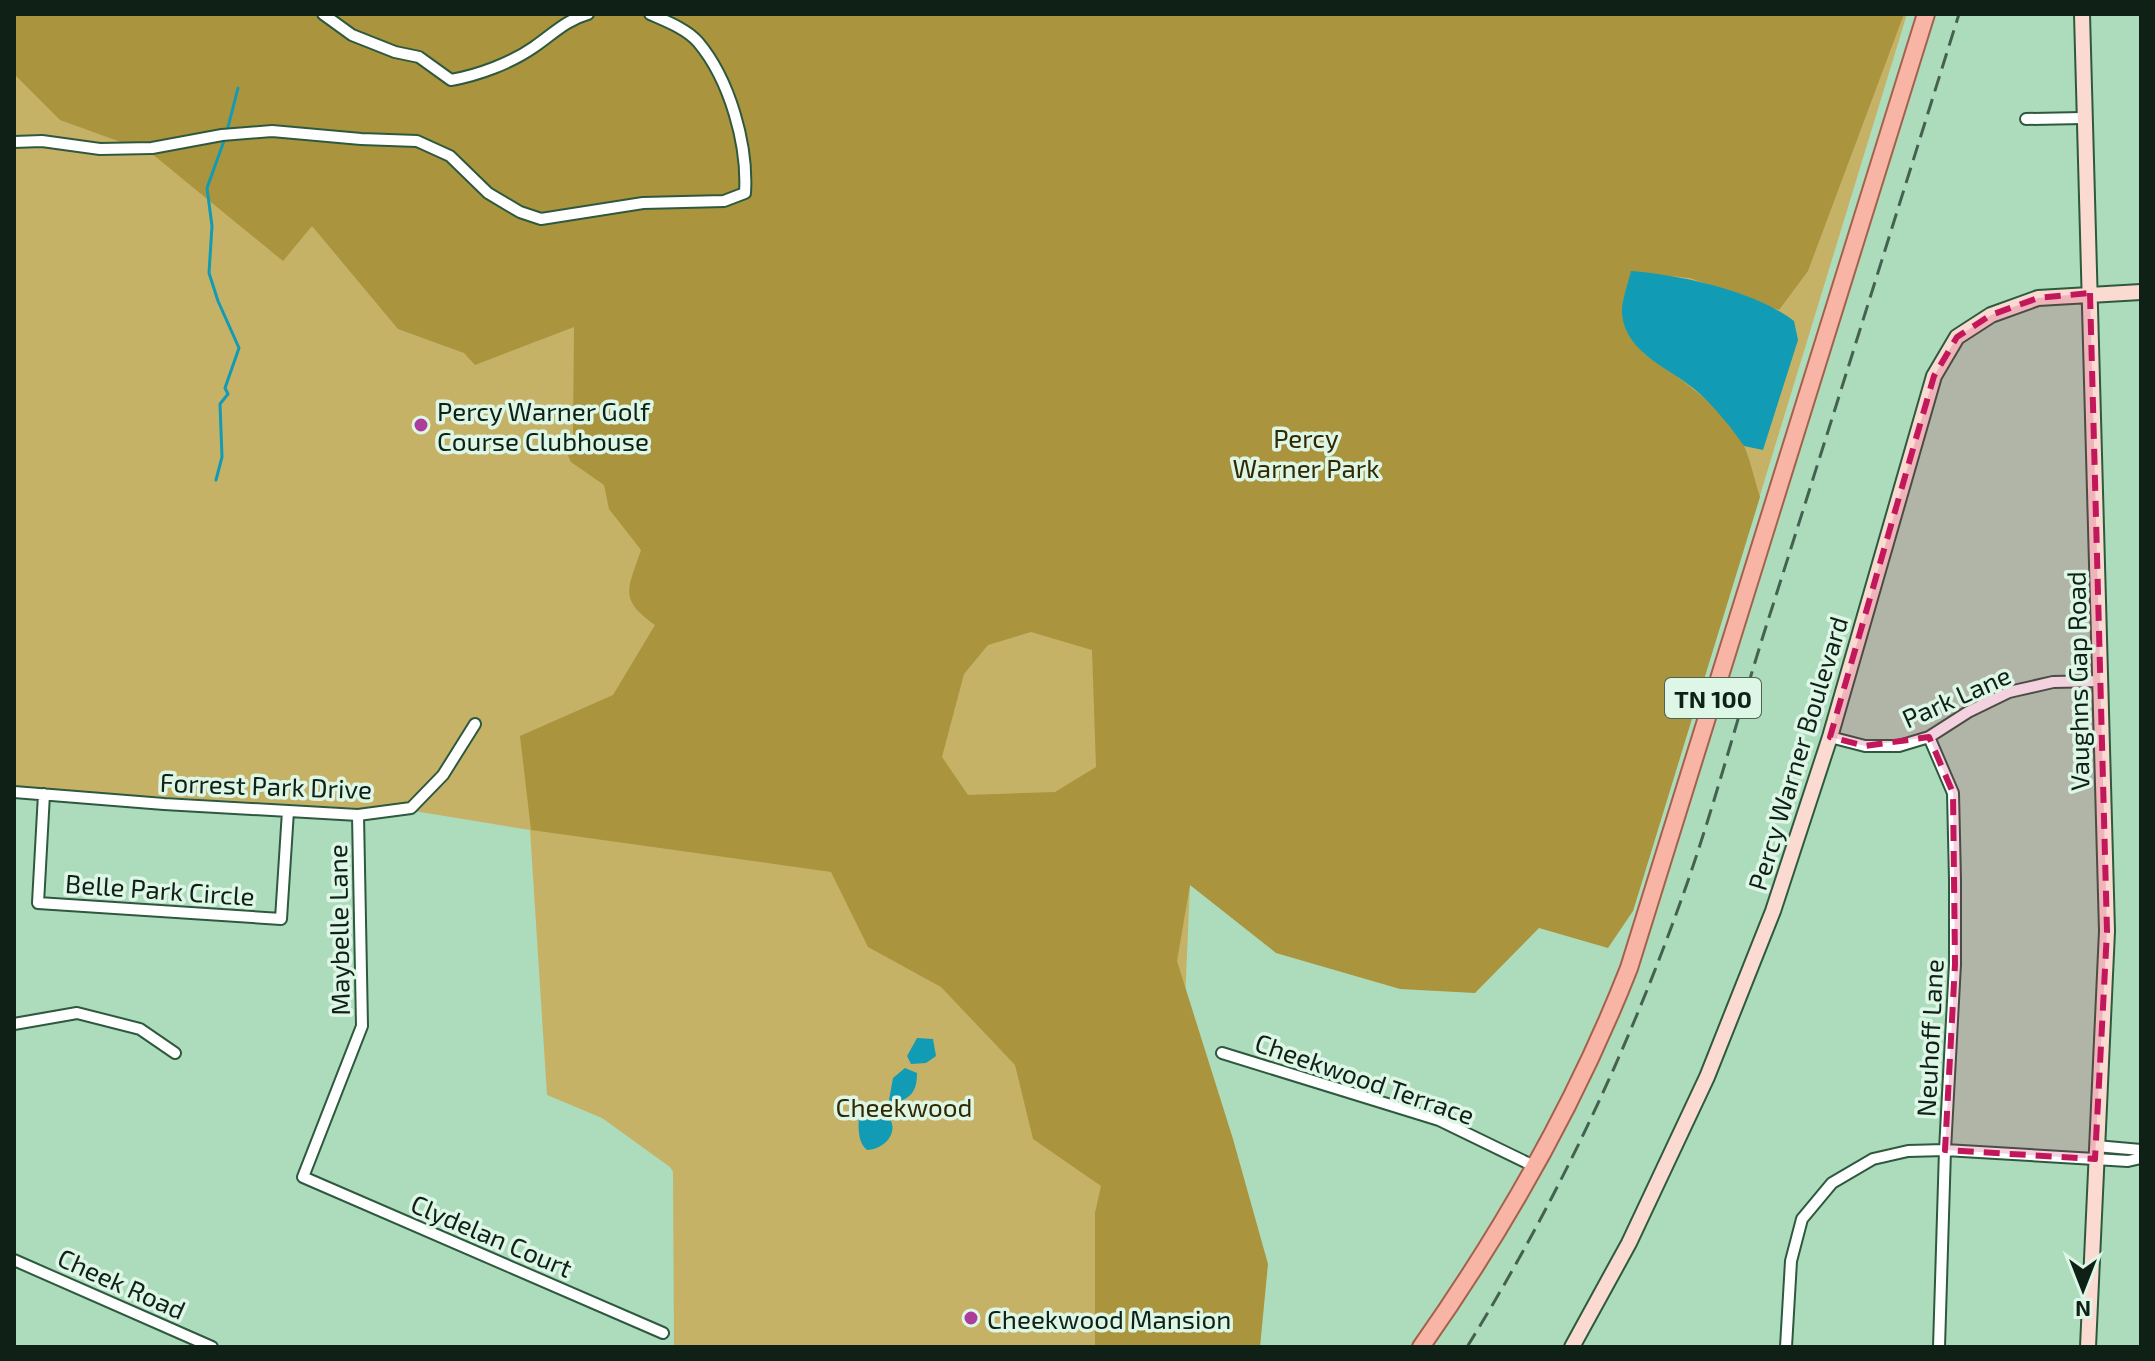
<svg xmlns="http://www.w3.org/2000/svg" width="2155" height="1361" viewBox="0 0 2155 1361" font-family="'Exo 2',sans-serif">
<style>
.green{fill:#c6b266}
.forest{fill:#aa943d;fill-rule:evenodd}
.water{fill:#129bb4}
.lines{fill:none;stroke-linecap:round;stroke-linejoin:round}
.stream{stroke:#129bb4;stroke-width:3}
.street-casing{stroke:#2e593e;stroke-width:14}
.secondary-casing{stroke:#2e593e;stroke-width:18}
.primary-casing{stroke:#a3614c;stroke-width:20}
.street{stroke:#fff;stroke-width:10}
.secondary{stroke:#fbdad2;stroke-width:14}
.primary{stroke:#f8b5a5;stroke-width:16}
.rail{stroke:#45614f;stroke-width:3;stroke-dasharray:16 8;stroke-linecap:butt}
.marked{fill:#c2185b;fill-opacity:0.2;stroke:#c2185b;stroke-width:6;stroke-dasharray:16 10;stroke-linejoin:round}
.poi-dot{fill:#ad3d9a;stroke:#def6e6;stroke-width:3}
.labels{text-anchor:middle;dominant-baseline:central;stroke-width:7;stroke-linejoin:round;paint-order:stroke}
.shield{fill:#def6e6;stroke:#4d6154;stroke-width:2}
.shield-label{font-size:24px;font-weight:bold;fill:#0f2116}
.poi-label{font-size:26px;fill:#0f2116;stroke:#def6e6;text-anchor:start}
.park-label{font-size:26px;fill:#322902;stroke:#def6e6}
.street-label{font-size:26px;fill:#0f2116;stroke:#def6e6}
</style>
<rect width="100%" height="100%" fill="#acdcbc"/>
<path class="green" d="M14,14H1907L1633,911L1190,885L1170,1347H674L673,1172L670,1167L602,1118L547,1095L530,830L390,807L373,809L14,788Z"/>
<path class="forest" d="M14,14H1904L1808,271L1779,310L1690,278L1631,272L1643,353C1677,377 1727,408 1745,448C1751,463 1755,481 1760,497L1633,911L1608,948L1539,928L1475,993L1400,989L1276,953L1190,885L1177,961L1233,1139L1268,1264L1260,1347H1095V1213L1101,1186L1033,1139L1015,1065L941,987L868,947L831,872L531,830L520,736L613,695L655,625C618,599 628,589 641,550L609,509L604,485L571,462L565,449L573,434L574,327L475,365L464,353L398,329L312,226L283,261L151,153L60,120L14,74ZM1031,632L1092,650L1096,767L1055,792L968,795L942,757L964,674L988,645Z"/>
<path class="water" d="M1631,271C1681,275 1755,291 1794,321L1798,340L1763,450L1744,446C1731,427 1716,409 1699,393C1673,369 1626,355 1622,314C1621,302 1628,284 1631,271Z
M917,1038L933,1039L936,1056L926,1063L911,1064L907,1056Z
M905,1068L917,1073C917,1092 911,1098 893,1104L889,1100L893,1078Z
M881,1111C904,1124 889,1149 867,1150C858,1143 858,1128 859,1117L866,1112Z"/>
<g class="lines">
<path class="stream" d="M227,131L238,88
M216,480L222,457L220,404L228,394L225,388L239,348L218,301L209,273L212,226L207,188L225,138"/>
<g class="street-casing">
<path id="street" d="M323,14L352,35L395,52L419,57L451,80C479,75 511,63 534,47C553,34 566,20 588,14
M2026,119L2083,118
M14,142L42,141L100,149L152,148L222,135L272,131L361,139L417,141L450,156L488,193L520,212L541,219L643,203L724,201L745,193C748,145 730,80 698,42C687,29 666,21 650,14
M1830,737L1865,746H1899L1929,737L1968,712L2009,692L2053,682L2101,681
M1929,737L1953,793L1955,880V964L1945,1150L1939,1347
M14,792L164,804L358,815L411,808L443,775L475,724
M44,794L38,903L281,919L288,811
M358,815L362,1026L303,1177L663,1333
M14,1024L77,1013L140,1029L175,1053
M1222,1053L1439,1120L1536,1167
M2096,1146L2141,1150
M14,1260L212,1347
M1786,1347L1791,1261L1802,1219L1832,1183L1873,1159L1908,1151L1945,1150L2128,1161L2141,1158"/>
</g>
<g class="secondary-casing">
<path id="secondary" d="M2082,14L2107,931L2088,1347
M1572,1347L1629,1243L1707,1077L1773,911L1830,737L1934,376L1957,337L1991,315L2038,298L2141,292"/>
</g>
<g class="primary-casing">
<path id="primary" d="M1421,1347C1504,1229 1576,1103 1629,968L1926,14"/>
</g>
<use href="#street" class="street"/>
<use href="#secondary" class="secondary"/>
<use href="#primary" class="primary"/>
<path class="rail" d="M1467,1347C1559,1198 1633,1040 1690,875C1720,787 1743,697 1772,608C1835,410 1897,212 1959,14"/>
</g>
<path class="marked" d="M2090,293L2107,931L2095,1159L1945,1150L1955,964L1953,793L1929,737L1865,746L1830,737L1934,376L1957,337L1991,315L2038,298Z"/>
<g class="poi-dot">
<circle cx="421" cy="425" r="8"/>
<circle cx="971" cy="1318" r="8"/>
</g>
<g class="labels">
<rect class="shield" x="1665" y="678" width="96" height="40" rx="6"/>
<g class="shield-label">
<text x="1713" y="698">TN 100</text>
</g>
<g class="poi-label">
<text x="437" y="410">Percy Warner Golf<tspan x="437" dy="30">Course Clubhouse</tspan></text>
<text x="987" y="1318">Cheekwood Mansion</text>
</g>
<g class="park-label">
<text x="1306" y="437">Percy<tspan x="1306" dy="30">Warner Park</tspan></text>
<text x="904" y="1106">Cheekwood</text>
</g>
<g class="street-label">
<text transform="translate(2077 681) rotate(-91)">Vaughns Gap Road</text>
<text transform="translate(1956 696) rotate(-24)">Park Lane</text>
<text transform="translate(1797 753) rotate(-73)">Percy Warner Boulevard</text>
<text transform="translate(266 785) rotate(2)">Forrest Park Drive</text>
<text transform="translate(160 889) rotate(4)">Belle Park Circle</text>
<text transform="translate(338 930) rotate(-91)">Maybelle Lane</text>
<text transform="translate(1929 1038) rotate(-87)">Neuhoff Lane</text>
<text transform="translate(1365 1078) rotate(19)">Cheekwood Terrace</text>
<text transform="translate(492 1235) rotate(23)">Clydelan Court</text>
<text transform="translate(122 1283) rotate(24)">Cheek Road</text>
</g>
</g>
<rect width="2155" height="1361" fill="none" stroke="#0f2116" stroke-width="32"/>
<g transform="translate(2083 1289) rotate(180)" stroke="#def6e6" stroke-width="6" paint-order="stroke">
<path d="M0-6L14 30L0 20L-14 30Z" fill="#0f2116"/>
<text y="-12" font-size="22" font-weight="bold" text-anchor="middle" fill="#0f2116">N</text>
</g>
</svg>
